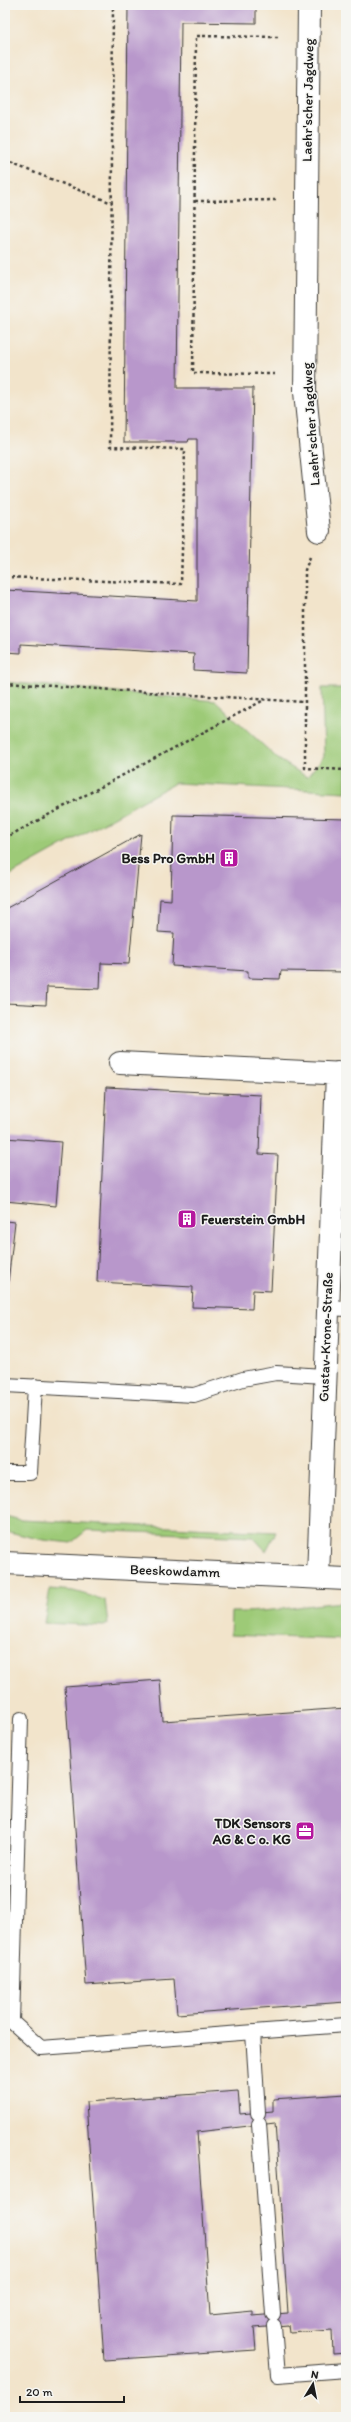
<svg xmlns="http://www.w3.org/2000/svg" width="351" height="2422" viewBox="0 0 351 2422" font-family="Itim,sans-serif">
<style>
.green{fill:#9dca77;stroke:#5c734a}
.building{fill:#b897cb;fill-rule:evenodd}
.lines{fill:none;stroke-linecap:round;stroke-linejoin:round}
.service-casing{stroke:#3c3a36;stroke-width:16}
.minor-casing{stroke:#3c3a36;stroke-width:24}
.secondary-casing{stroke:#3c3a36;stroke-width:24}
.path{stroke:#3c3a36;stroke-width:2.5;stroke-dasharray:3 3;stroke-linecap:butt}
.service{stroke:#fff;stroke-width:14}
.minor{stroke:#fff;stroke-width:22}
.secondary{stroke:#fff;stroke-width:22}
.labels{text-anchor:middle;dominant-baseline:central;stroke-width:3;stroke-linejoin:round;paint-order:stroke}
.street-label{font-size:14px;fill:#1c1c1c;stroke:#f6f6f2}
.poi-label{font-size:14px;font-weight:bold;fill:#1c1c1c;stroke:#f6f6f2;text-anchor:end}
</style>
<rect width="100%" height="100%" fill="#f6f6f2"/>
<filter id="ink" filterUnits="userSpaceOnUse"><feTurbulence type="fractalNoise" baseFrequency=".025" numOctaves="2"/><feDisplacementMap in="SourceGraphic" scale="8" xChannelSelector="R" yChannelSelector="G"/><feConvolveMatrix kernelMatrix="1 2 1 2 8 2 1 2 1" color-interpolation-filters="sRGB"/></filter>
<filter id="wash" filterUnits="userSpaceOnUse"><feTurbulence type="fractalNoise" baseFrequency=".012" numOctaves="4" result="noise"/><feDisplacementMap in="SourceGraphic" scale="16" xChannelSelector="R" yChannelSelector="G"/><feGaussianBlur stdDeviation="0.9" result="paint"/><feColorMatrix in="noise" values="0 0 0 0 0 0 0 0 0 0 0 0 0 0 0 0 0 1.4 0 .05"/><feComposite in="paint" operator="in"/></filter>
<g filter="url(#wash)">
<rect width="100%" height="100%" fill="#f2e4cb"/>
<path class="green" d="M5,682L216,701L278,759L307,777L324,756L322,688H346V792L175,783L5,878Z
M5,1516L21,1520L276,1532L266,1551L253,1537L87,1530L71,1543L43,1540L5,1531Z
M50,1589L73,1591L105,1600L108,1624L104,1626L44,1623Z
M346,1602V1640L230,1635L231,1612C270,1613 307,1604 346,1602Z"/>
<g id="blocks">
<path class="building" d="M128,5H256V23L181,22L177,388H253L247,673L193,670L194,654L21,644V653L5,652V590L197,601V439H189L188,442H124Z
M173,815L346,819V972L281,971L280,979L248,978V971L172,966L174,933L158,932L160,899L171,900Z
M141,834L129,964L101,963L100,989L47,987L46,1005L5,1003V909Z
M106,1087L261,1095L259,1154L278,1155L271,1291L253,1290L252,1309L192,1307L193,1287L97,1282Z
M5,1138L61,1142L56,1206L5,1201Z
M5,1221L15,1222L6,1300H5Z
M160,1680L163,1721L346,1708V2002L177,2014L174,1979L86,1985L65,1687Z
M238,2091L240,2114L273,2111V2099L346,2094V2353L333,2354L332,2330L290,2333L289,2325L254,2328L256,2350L104,2360L86,2102ZM275,2123L288,2313L253,2316V2311L210,2315L197,2132Z"/>
</g>
</g>
<g filter="url(#ink)">
<use href="#blocks" fill-opacity="0" stroke="#3c3a36" stroke-width="1"/>
<g class="lines">
<g class="service-casing">
<path id="service" d="M327,1308L346,1309
M5,1385L194,1395L243,1379L276,1373L324,1376
M5,1473H30L35,1386
M21,1719L12,2022L41,2048L346,2025
M253,2033L258,2113
M259,2124L273,2314
M274,2326L278,2375L346,2370"/>
</g>
<g class="minor-casing">
<path id="minor" d="M309,5L305,392L319,531
M120,1063L346,1074
M318,1577L337,1073"/>
</g>
<g class="secondary-casing">
<path id="secondary" d="M5,1563L346,1579"/>
</g>
<path class="path" d="M5,161L112,203
M195,201L278,200
M275,374L193,373L196,36L279,37
M310,557L305,570V768L346,770
M5,577L181,584L185,449L110,447L113,5
M5,683L304,702
M5,838L264,700"/>
<use href="#service" class="service"/>
<use href="#minor" class="minor"/>
<use href="#secondary" class="secondary"/>
</g>
</g>
<defs>
<g id="building-square" transform="scale(1)"><rect x="-9" y="-9" width="18" height="18" rx="4" fill="#b5179e" stroke="#f6f6f2"/><path d="M-4-6H4V6H1V3H-1V6H-4ZM-2.5-4.3h1.7v1.8h-1.7ZM.8-4.3h1.7v1.8H.8ZM-2.5-1h1.7V.8h-1.7ZM.8-1h1.7V.8H.8Z" fill="#fff"/></g>
<g id="office-square" transform="scale(1)"><rect x="-9" y="-9" width="18" height="18" rx="4" fill="#b5179e" stroke="#f6f6f2"/><path d="M-6-3h4V-5.5h4V-3h4V5H-6ZM-1-4.5V-3h2v-1.5ZM-6 0V1H6V0Z" fill="#fff"/></g>
</defs>
<g fill-rule="evenodd">
<use href="#building-square" x="229" y="858"/>
<use href="#building-square" x="187" y="1219"/>
<use href="#office-square" x="305" y="1831"/>
</g>
<g class="labels">
<g class="street-label">
<text transform="translate(308 100) rotate(-89)">Laehr'scher Jagdweg</text>
<text transform="translate(311 424) rotate(-94)">Laehr'scher Jagdweg</text>
<text transform="translate(326 1337) rotate(-88)">Gustav-Krone-Straße</text>
<text transform="translate(175 1571) rotate(2)">Beeskowdamm</text>
</g>
<g class="poi-label">
<text x="215" y="858">Bess Pro GmbH</text>
<text x="201" y="1219" text-anchor="start">Feuerstein GmbH</text>
<text x="291" y="1823">TDK Sensors<tspan x="291" dy="16">AG &amp; C o. KG</tspan></text>
</g>
</g>
<rect width="351" height="2422" fill="none" stroke="#f6f6f2" stroke-width="20"/>
<g transform="translate(313 2384) rotate(10)" stroke="#f6f6f2" stroke-width="3" paint-order="stroke">
<path d="M0-3L7 15L0 10L-7 15Z" fill="#1c1c1c"/>
<text y="-6" font-size="11" font-weight="bold" text-anchor="middle" fill="#1c1c1c">N</text>
</g>
<path d="M20 2396v6h104v-6" fill="none" stroke="#1c1c1c" stroke-width="2"/>
<text x="26" y="2396" font-size="12" fill="#1c1c1c" stroke="#f6f6f2" stroke-width="3" paint-order="stroke">20 m</text>
</svg>
